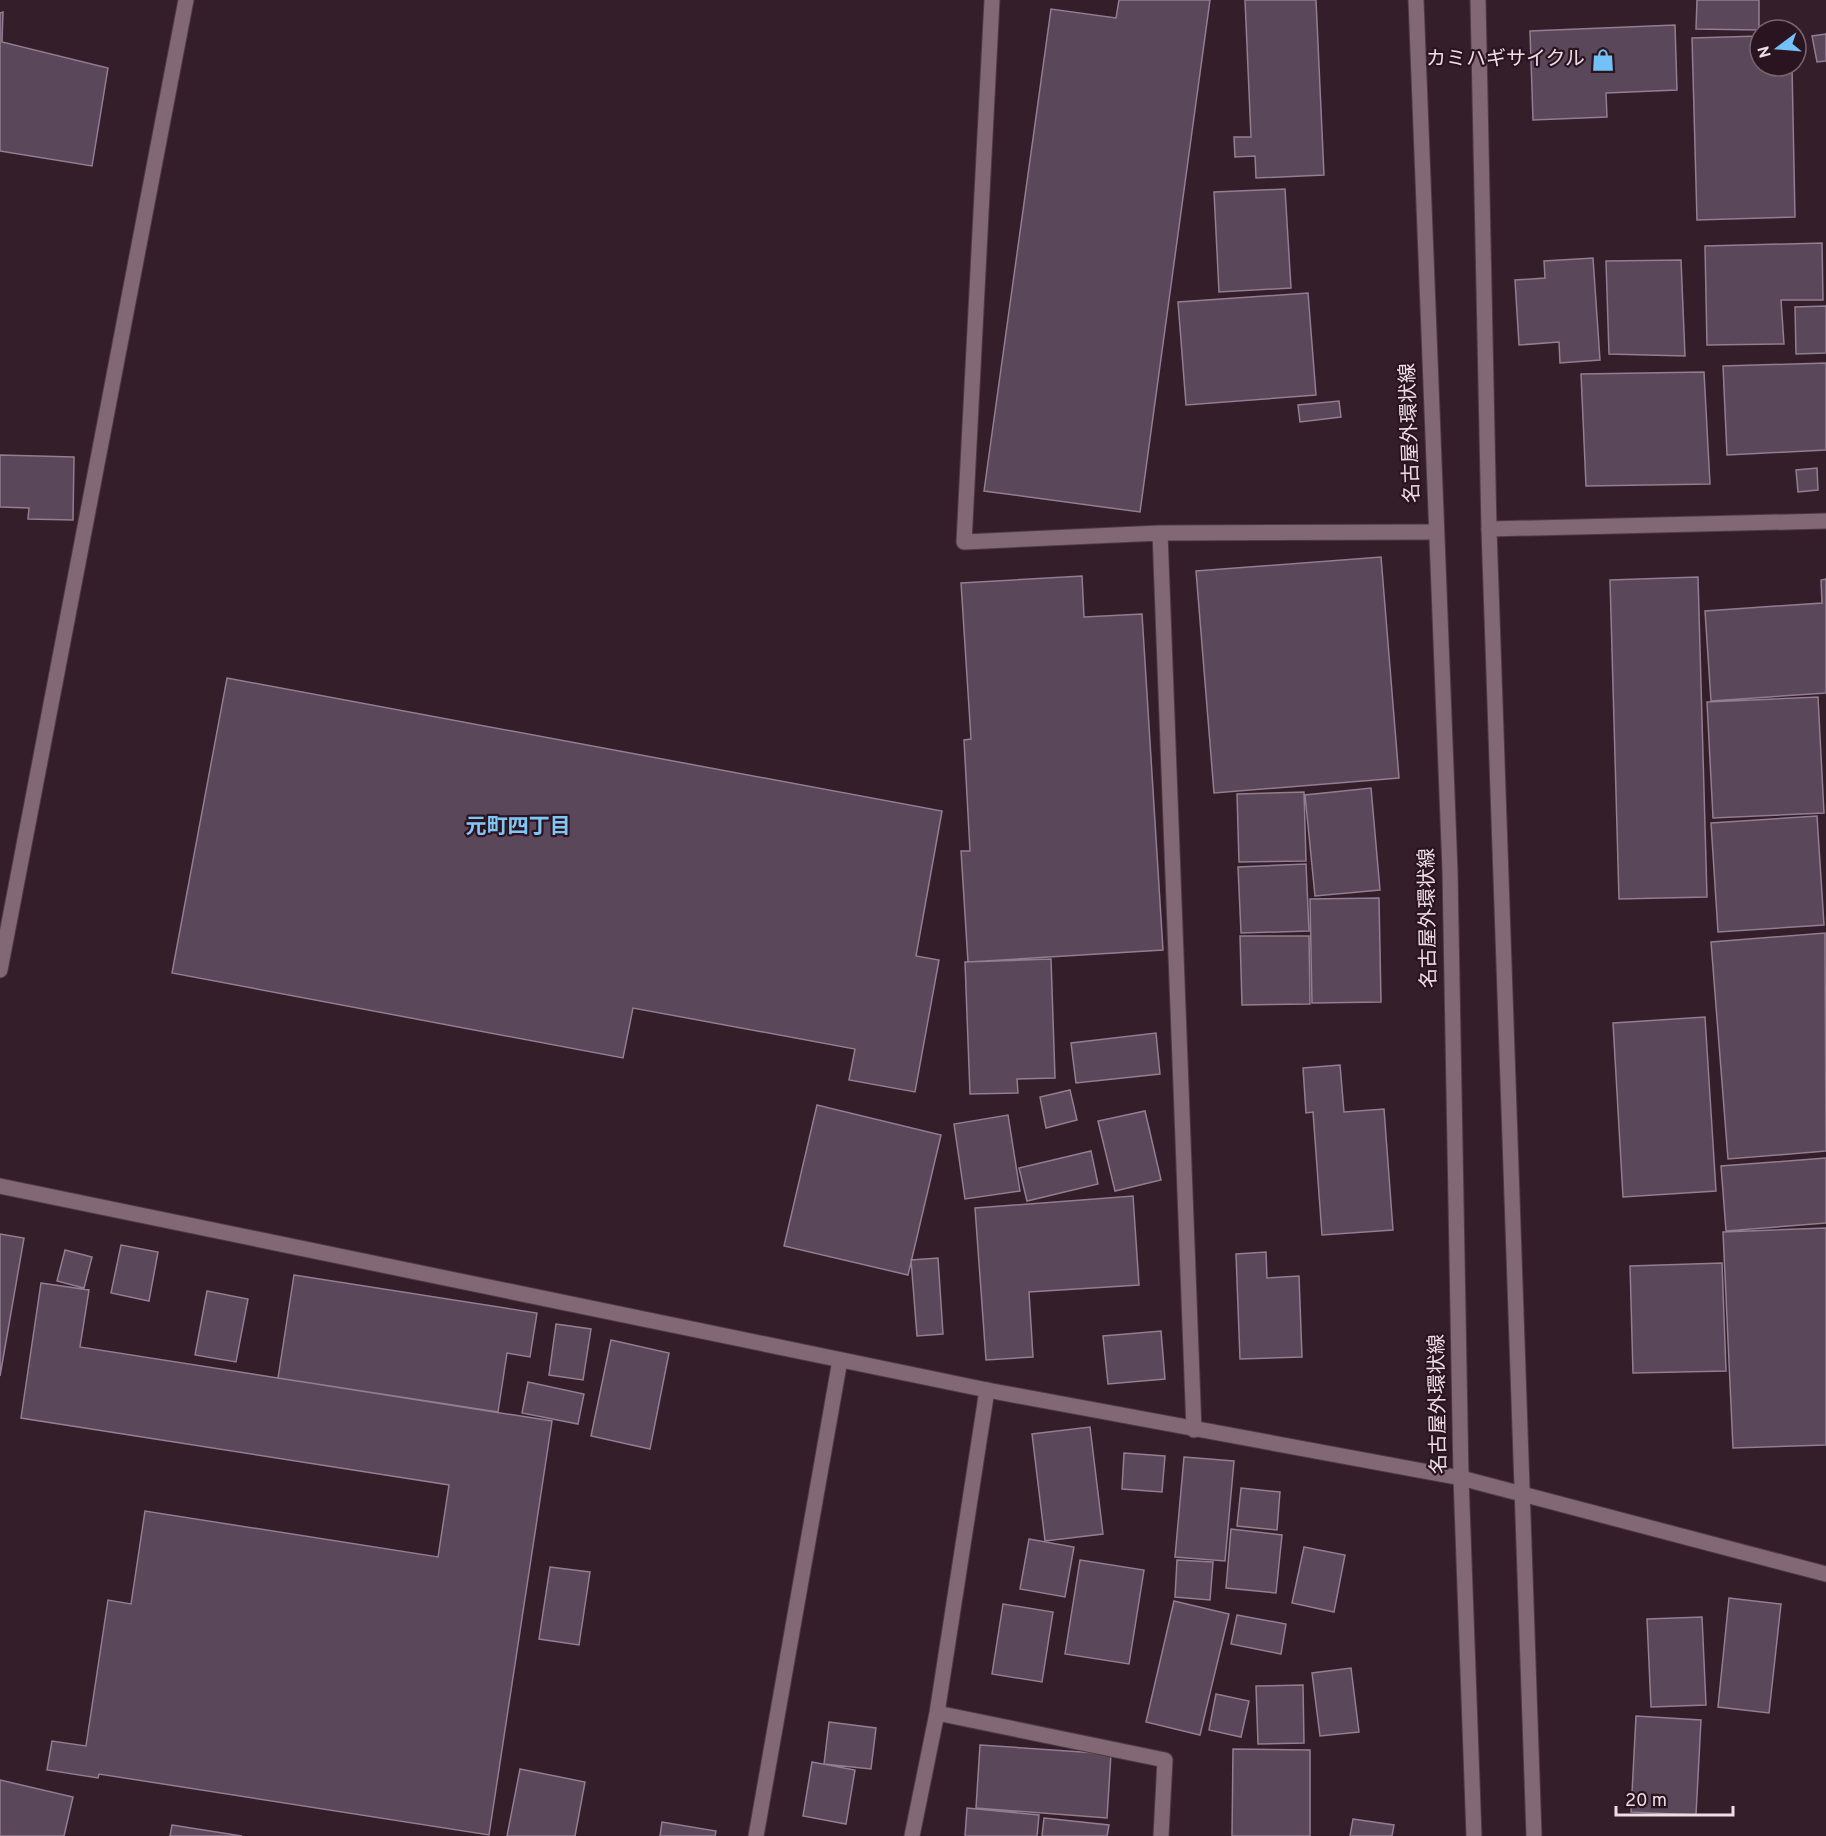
<svg xmlns="http://www.w3.org/2000/svg" width="1826" height="1836" viewBox="0 0 1826 1836" font-family="Overpass,'Noto Sans JP',sans-serif">
<style>
.building{fill:#5a475a;stroke:#927d91;stroke-width:1.5}
.lines{fill:none;stroke-linecap:round;stroke-linejoin:round}
.service-casing{stroke:#4d3a45;stroke-width:17}
.minor-casing{stroke:#4d3a45;stroke-width:17}
.tertiary-casing{stroke:#4d3a45;stroke-width:17}
.secondary-casing{stroke:#4d3a45;stroke-width:17}
.service{stroke:#826774;stroke-width:15}
.minor{stroke:#826774;stroke-width:15}
.tertiary{stroke:#826774;stroke-width:15}
.secondary{stroke:#826774;stroke-width:15}
.labels{text-anchor:middle;dominant-baseline:central;stroke-width:4.5;stroke-linejoin:round;paint-order:stroke}
.poi-label{font-size:20px;fill:#eddde5;stroke:#2a141f;text-anchor:end}
.street-label{font-size:20px;fill:#eddde5;stroke:#2a141f}
.neighbourhood-label{font-size:21px;font-weight:bold;fill:#80c7f8;stroke:#2a141f}
</style>
<rect width="100%" height="100%" fill="#341e29"/>
<path class="building" d="M1119,0H1210L1140,512L984,491L1051,9L1116,18Z
M1245,0H1316L1324,175L1256,178L1255,156L1235,157L1234,137H1251Z
M1697,0H1759V30L1696,29Z
M3,12L2,42L108,68L92,166L0,151V13Z
M1675,25L1677,90L1606,93L1607,117L1533,120L1530,31Z
M1826,34V61L1817,62L1812,36Z
M1760,36V66H1792L1795,217L1697,220L1692,38Z
M1285,189L1291,288L1219,292L1214,192Z
M1822,243L1823,300H1781L1784,344L1707,345L1705,246Z
M1593,258L1600,360L1560,363L1559,342L1519,345L1515,280L1545,278L1544,261Z
M1681,260L1685,356L1609,354L1606,261Z
M1308,293L1316,395L1186,405L1178,302Z
M1826,306V353L1796,354L1795,307Z
M1826,363V450L1727,455L1723,366Z
M1704,372L1710,484L1586,486L1581,374Z
M1339,401L1341,417L1300,422L1298,405Z
M0,455L74,457L73,520L28,519L29,508L0,507Z
M1817,468L1818,490L1798,492L1796,470Z
M1381,557L1399,778L1214,793L1196,571Z
M1082,576L1084,617L1142,614L1163,950L968,962L961,851H970L964,740L971,739L961,583Z
M1698,577L1707,897L1619,899L1610,580Z
M1826,579V693L1711,701L1705,611L1822,603L1821,580Z
M227,678L942,811L916,956L939,960L915,1092L849,1080L855,1049L633,1008L623,1058L172,973Z
M1818,697L1824,813L1713,818L1707,702Z
M1371,788L1380,890L1315,896L1305,795Z
M1304,792L1306,861L1239,862L1237,794Z
M1817,816L1824,925L1718,932L1711,823Z
M1306,864L1309,931L1241,933L1238,867Z
M1379,898L1381,1002L1312,1003L1310,899Z
M1825,933L1826,1151L1728,1159L1711,942Z
M1240,936H1309L1310,1004L1242,1005Z
M1051,959L1055,1078L1017,1079L1018,1093L970,1094L965,962Z
M1705,1017L1716,1191L1623,1197L1613,1023Z
M1156,1033L1160,1074L1076,1083L1071,1043Z
M1340,1065L1344,1112L1384,1109L1393,1230L1322,1235L1313,1112L1306,1113L1303,1068Z
M1070,1090L1077,1120L1046,1128L1040,1097Z
M817,1105L941,1135L908,1275L784,1246Z
M1145,1111L1161,1180L1115,1191L1098,1121Z
M1008,1115L1020,1191L965,1199L954,1124Z
M1091,1151L1098,1184L1027,1201L1019,1168Z
M1826,1158V1223L1726,1231L1721,1166Z
M1133,1196L1139,1285L1029,1292L1033,1357L986,1360L975,1208Z
M1826,1228V1445L1733,1448L1723,1232Z
M0,1234L24,1238L0,1376Z
M121,1245L158,1252L149,1301L111,1293Z
M65,1250L92,1257L84,1288L57,1281Z
M1266,1252L1267,1278L1299,1276L1302,1357L1240,1359L1236,1254Z
M938,1258L943,1334L917,1336L911,1260Z
M1722,1263L1726,1371L1633,1373L1630,1266Z
M294,1275L537,1313L530,1357L507,1353L498,1412L278,1378Z
M41,1283L89,1290L80,1347L552,1421L489,1835L99,1774L98,1778L47,1770L52,1741L86,1746L108,1600L131,1604L145,1511L438,1557L449,1485L21,1418Z
M207,1291L248,1299L236,1362L195,1355Z
M556,1324L591,1329L583,1380L549,1375Z
M1161,1331L1165,1379L1108,1384L1103,1336Z
M611,1340L669,1353L650,1449L591,1436Z
M528,1382L584,1394L578,1424L522,1413Z
M1090,1427L1103,1534L1045,1541L1032,1434Z
M1124,1453L1165,1456L1162,1492L1122,1489Z
M1184,1457L1234,1461L1225,1561L1175,1557Z
M1241,1488L1280,1492L1277,1530L1237,1526Z
M1231,1529L1282,1535L1276,1593L1226,1588Z
M1029,1539L1074,1547L1065,1597L1020,1589Z
M1304,1547L1345,1555L1334,1612L1292,1603Z
M1080,1560L1144,1570L1129,1664L1065,1654Z
M1177,1560L1213,1562L1210,1600L1175,1597Z
M550,1567L590,1572L579,1645L539,1639Z
M1729,1598L1781,1604L1769,1713L1718,1707Z
M1174,1601L1229,1614L1200,1735L1146,1722Z
M1003,1604L1053,1612L1042,1682L992,1674Z
M1237,1615L1286,1624L1281,1654L1231,1644Z
M1702,1617L1706,1705L1651,1707L1647,1619Z
M1351,1668L1359,1732L1320,1736L1312,1673Z
M1303,1685L1304,1743L1258,1744L1256,1686Z
M1216,1694L1249,1701L1241,1737L1209,1730Z
M1636,1716L1701,1720L1696,1815L1631,1812Z
M829,1722L876,1728L871,1769L824,1764Z
M980,1745L1111,1754L1107,1818L976,1808Z
M1233,1749L1310,1750V1836H1232Z
M812,1762L855,1770L846,1824L803,1816Z
M520,1769L585,1782L575,1836H507Z
M0,1780L73,1797L64,1836H0Z
M967,1808L1039,1815L1037,1836H965Z
M1044,1818L1109,1825L1107,1836H1042Z
M1353,1819L1394,1825L1392,1836H1350Z
M662,1822L716,1831L715,1836H660Z
M172,1825L242,1836H170Z"/>
<g class="lines">
<g class="service-casing">
<path id="service" d="M756,1836L840,1360"/>
</g>
<g class="minor-casing">
<path id="minor" d="M992,0L964,542L1160,533L1436,532
M1160,533L1194,1430
M0,970L186,0
M937,1713L1165,1760L1161,1836
M912,1836L937,1713L987,1390"/>
</g>
<g class="tertiary-casing">
<path id="tertiary" d="M1489,529L1826,521
M0,1186L987,1390L1461,1478L1826,1574"/>
</g>
<g class="secondary-casing">
<path id="secondary" d="M1416,0L1450,871L1461,1478L1474,1836
M1478,0L1489,529L1534,1836"/>
</g>
<use href="#service" class="service"/>
<use href="#minor" class="minor"/>
<use href="#tertiary" class="tertiary"/>
<use href="#secondary" class="secondary"/>
</g>
<defs>
<g id="shop-bare" transform="scale(1.8)"><path d="M-5-2.5h2.3a2.7 3.5 0 0 1 5.4 0H5L5.5 6h-11ZM-1.5-2.5h3a1.5 2.3 0 0 0-3 0Z" fill="#73c1f6" stroke="#2a141f" stroke-width="2.5" paint-order="stroke"/></g>
</defs>
<g fill-rule="evenodd">
<use href="#shop-bare" x="1603" y="60"/>
</g>
<g class="labels">
<g class="poi-label">
<text x="1585" y="60">カミハギサイクル</text>
</g>
<g class="street-label">
<text transform="translate(1411 433) rotate(-92)">名古屋外環状線</text>
<text transform="translate(1429 918) rotate(-91)">名古屋外環状線</text>
<text transform="translate(1439 1404) rotate(-91)">名古屋外環状線</text>
</g>
<g class="neighbourhood-label">
<text x="518" y="827">元町四丁目</text>
</g>
</g>
<g transform="translate(1778 48) rotate(254)"><circle r="28" fill="#2a141f" stroke="#78646e" stroke-width="1.5"/>
<path d="M0-4.5L10 22L0 15L-10 22Z" fill="#73c1f6"/>
<text y="-9" font-size="16" font-weight="bold" text-anchor="middle" fill="#eddde5">N</text>
</g>
<path d="M1616 1806v9h117v-9" fill="none" stroke="#eddde5" stroke-width="3"/>
<text x="1625" y="1806" font-size="18" fill="#eddde5" stroke="#2a141f" stroke-width="4.5" paint-order="stroke">20 m</text>
</svg>
